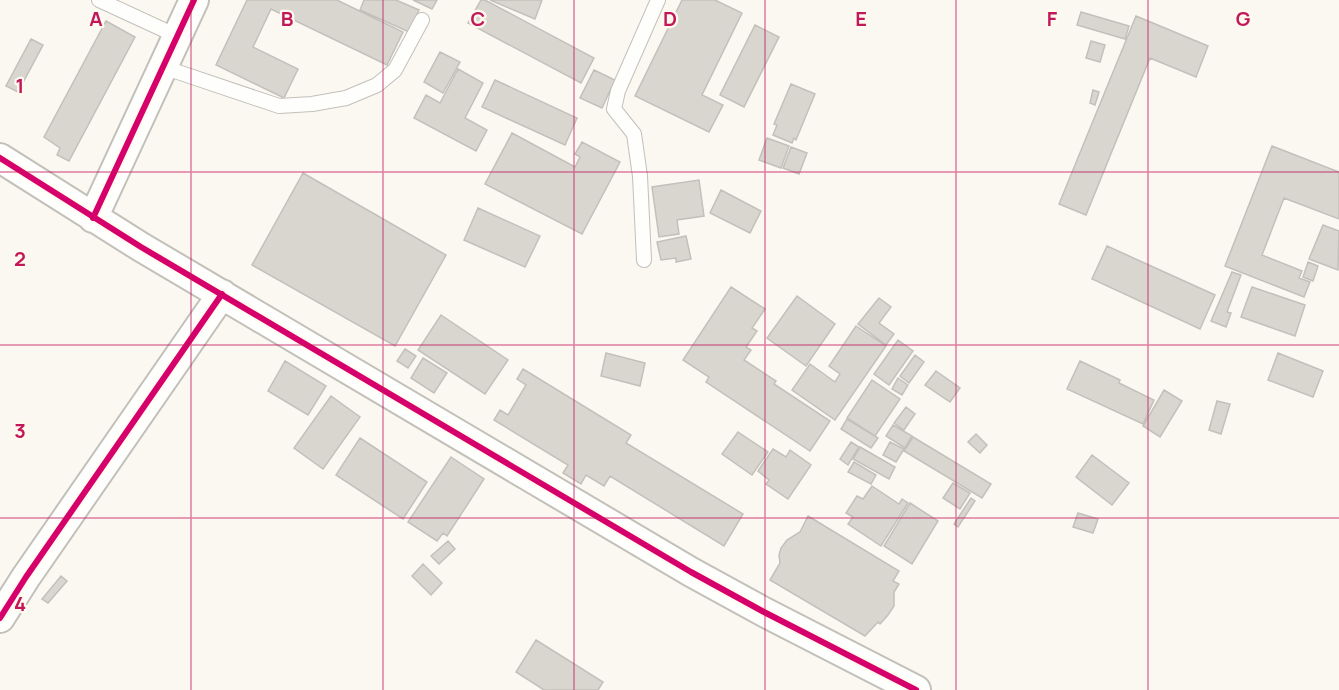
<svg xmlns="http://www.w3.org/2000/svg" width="1339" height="690" viewBox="0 0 1339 690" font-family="Manrope,sans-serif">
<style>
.building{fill:#d8d6cf;stroke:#c3c0bb;stroke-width:1.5}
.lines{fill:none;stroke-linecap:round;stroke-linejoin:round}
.service-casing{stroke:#c2c0b9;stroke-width:16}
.minor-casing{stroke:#c2c0b9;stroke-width:32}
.service{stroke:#fefefd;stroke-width:14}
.minor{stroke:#fefefd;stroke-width:28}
.cycleway-casing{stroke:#fffaed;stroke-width:10}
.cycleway{stroke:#d6006c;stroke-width:6}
.grid{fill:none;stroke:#c2185b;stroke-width:1.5;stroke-opacity:0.55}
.grid-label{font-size:20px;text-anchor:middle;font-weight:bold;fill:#c2185b;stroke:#fffaed;stroke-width:4.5;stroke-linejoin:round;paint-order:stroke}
</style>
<rect width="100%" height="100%" fill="#fbf8f1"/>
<path class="building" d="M247,0H337L403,32L387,65L271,9L253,47L298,69L284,98L216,65Z
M364,0H396L419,10L409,32L360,10Z
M413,0H437L432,9Z
M481,0H485L594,58L581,83L468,23Z
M490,0H542L535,19Z
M682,0H715L742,13L702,95L723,105L709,132L635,96Z
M1081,12L1129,26L1125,39L1077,25Z
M1136,16L1208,46L1196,77L1150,58L1086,215L1059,204Z
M106,21L135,37L69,161L57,155L60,148L44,137Z
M755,25L779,37L744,107L720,95Z
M31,39L43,45L18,92L6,86Z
M1091,41L1105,45L1100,62L1086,58Z
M440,52L460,62L443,93L424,82Z
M458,69L483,83L465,118L487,130L476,151L414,118L426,95L440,103Z
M594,70L615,80L602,108L580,98Z
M495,80L577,118L565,145L482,107Z
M791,84L815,94L796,140L794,138L792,143L773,135L777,125L774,124Z
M1093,90L1099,92L1095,105L1090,103Z
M512,133L575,167L580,157L575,154L582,142L620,162L582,234L485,184Z
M767,138L789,146L781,168L759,160Z
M1272,146L1339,172V219L1284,198L1262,255L1302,271L1299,278L1310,282L1304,297L1225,266Z
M791,147L807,153L799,174L783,168Z
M303,173L446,255L395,346L252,265Z
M699,180L704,216L677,220L679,234L659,237L652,187Z
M721,190L761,211L750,233L710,213Z
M478,208L540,236L525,267L464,240Z
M1323,225L1339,231L1338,270L1309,259Z
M686,236L691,259L676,262V258L661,260L657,242Z
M1107,246L1215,295L1200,329L1092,279Z
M1308,262L1318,266L1313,281L1303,277Z
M1232,272L1241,275L1227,312L1231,313L1226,327L1211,321Z
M731,287L765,309L752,328L757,331L746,347L751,350L744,360L776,381L774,384L830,421L810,451L706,382L709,377L683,360Z
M1252,287L1305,305L1295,336L1241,317Z
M797,296L835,324L806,366L767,338Z
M879,298L891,307L879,323L894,334L886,345L858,324Z
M441,315L508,360L485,394L418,350Z
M856,326L886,346L835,420L792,390L810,364L835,382L840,374L829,366Z
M898,340L913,351L889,385L874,374Z
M405,349L416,356L408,368L397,361Z
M606,353L645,363L640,386L601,376Z
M1278,353L1323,371L1313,397L1268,380Z
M915,355L924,362L909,383L900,376Z
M423,358L447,373L434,393L411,378Z
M285,361L326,386L308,415L268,391Z
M1080,361L1120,380L1119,383L1154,400L1143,424L1067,389Z
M523,369L631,435L626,443L743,514L724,546L610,476L604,486L586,475L581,484L563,473L568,465L494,420L500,410L508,415L526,385L517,379Z
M936,371L960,388L950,402L925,385Z
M898,378L908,385L902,395L892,389Z
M872,380L900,399L875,436L847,418Z
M1164,390L1182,401L1160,437L1143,426Z
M331,396L360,417L323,469L294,448Z
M1217,401L1230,404L1221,434L1209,430Z
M906,407L915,414L904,430L894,423Z
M847,419L878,438L871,448L841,429Z
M893,425L912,436L905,448L886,436Z
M738,432L768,452L752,475L722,454Z
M976,434L987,445L980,453L968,442Z
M913,437L991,484L982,498L904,451Z
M360,438L427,482L403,519L336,475Z
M851,442L859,447L848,465L840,459Z
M890,442L904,449L896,462L883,455Z
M860,447L895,467L889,479L853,459Z
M773,449L786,457L790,450L811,465L788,499L766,484L769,480L758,471Z
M1092,455L1129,483L1112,505L1076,477Z
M451,457L484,479L447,536L443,533L437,541L408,522Z
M854,462L876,475L871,484L848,472Z
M953,483L970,493L960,509L943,498Z
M872,486L899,504L902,499L908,503L881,546L848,524L853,517L846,513L857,496L863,499Z
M971,498L975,501L958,527L954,524Z
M910,503L938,521L912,564L884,546Z
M1078,513L1098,519L1093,533L1073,527Z
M808,516L899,571L893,581L899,584L894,592V606L888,615L880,624L878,622L865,636L770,580L780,563L779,555L781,548L787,540L800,532Z
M448,541L455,549L439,564L431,556Z
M423,564L442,583L431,595L412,576Z
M61,576L67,581L48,603L42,599Z
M536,640L603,682L598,690H544L516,672Z"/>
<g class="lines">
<g class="service-casing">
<path id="service" d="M99,0L177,36
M163,67L279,106L312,104L346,98L377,85L395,70L422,20
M644,260L640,176L634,134L614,109L618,91L658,0"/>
</g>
<g class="minor-casing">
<path id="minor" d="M0,158L141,247L691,572L764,612L916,690
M93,218L194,0
M0,618L26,577L222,294"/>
</g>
<use href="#service" class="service"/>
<use href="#minor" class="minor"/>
<g class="cycleway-casing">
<path id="cycleway" d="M0,158L141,247L691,572L764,612L916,690
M93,218L194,0
M0,618L26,577L222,294"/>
</g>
<use href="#cycleway" class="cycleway"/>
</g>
<path class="grid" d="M191,0V690M383,0V690M574,0V690M765,0V690M956,0V690M1148,0V690M0,172H1339M0,345H1339M0,518H1339"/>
<g class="grid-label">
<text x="96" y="26">A</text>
<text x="287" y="26">B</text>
<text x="478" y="26">C</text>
<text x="670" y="26">D</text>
<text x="861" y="26">E</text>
<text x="1052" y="26">F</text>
<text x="1243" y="26">G</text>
<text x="20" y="93">1</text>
<text x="20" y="266">2</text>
<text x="20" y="438">3</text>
<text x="20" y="611">4</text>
</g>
</svg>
